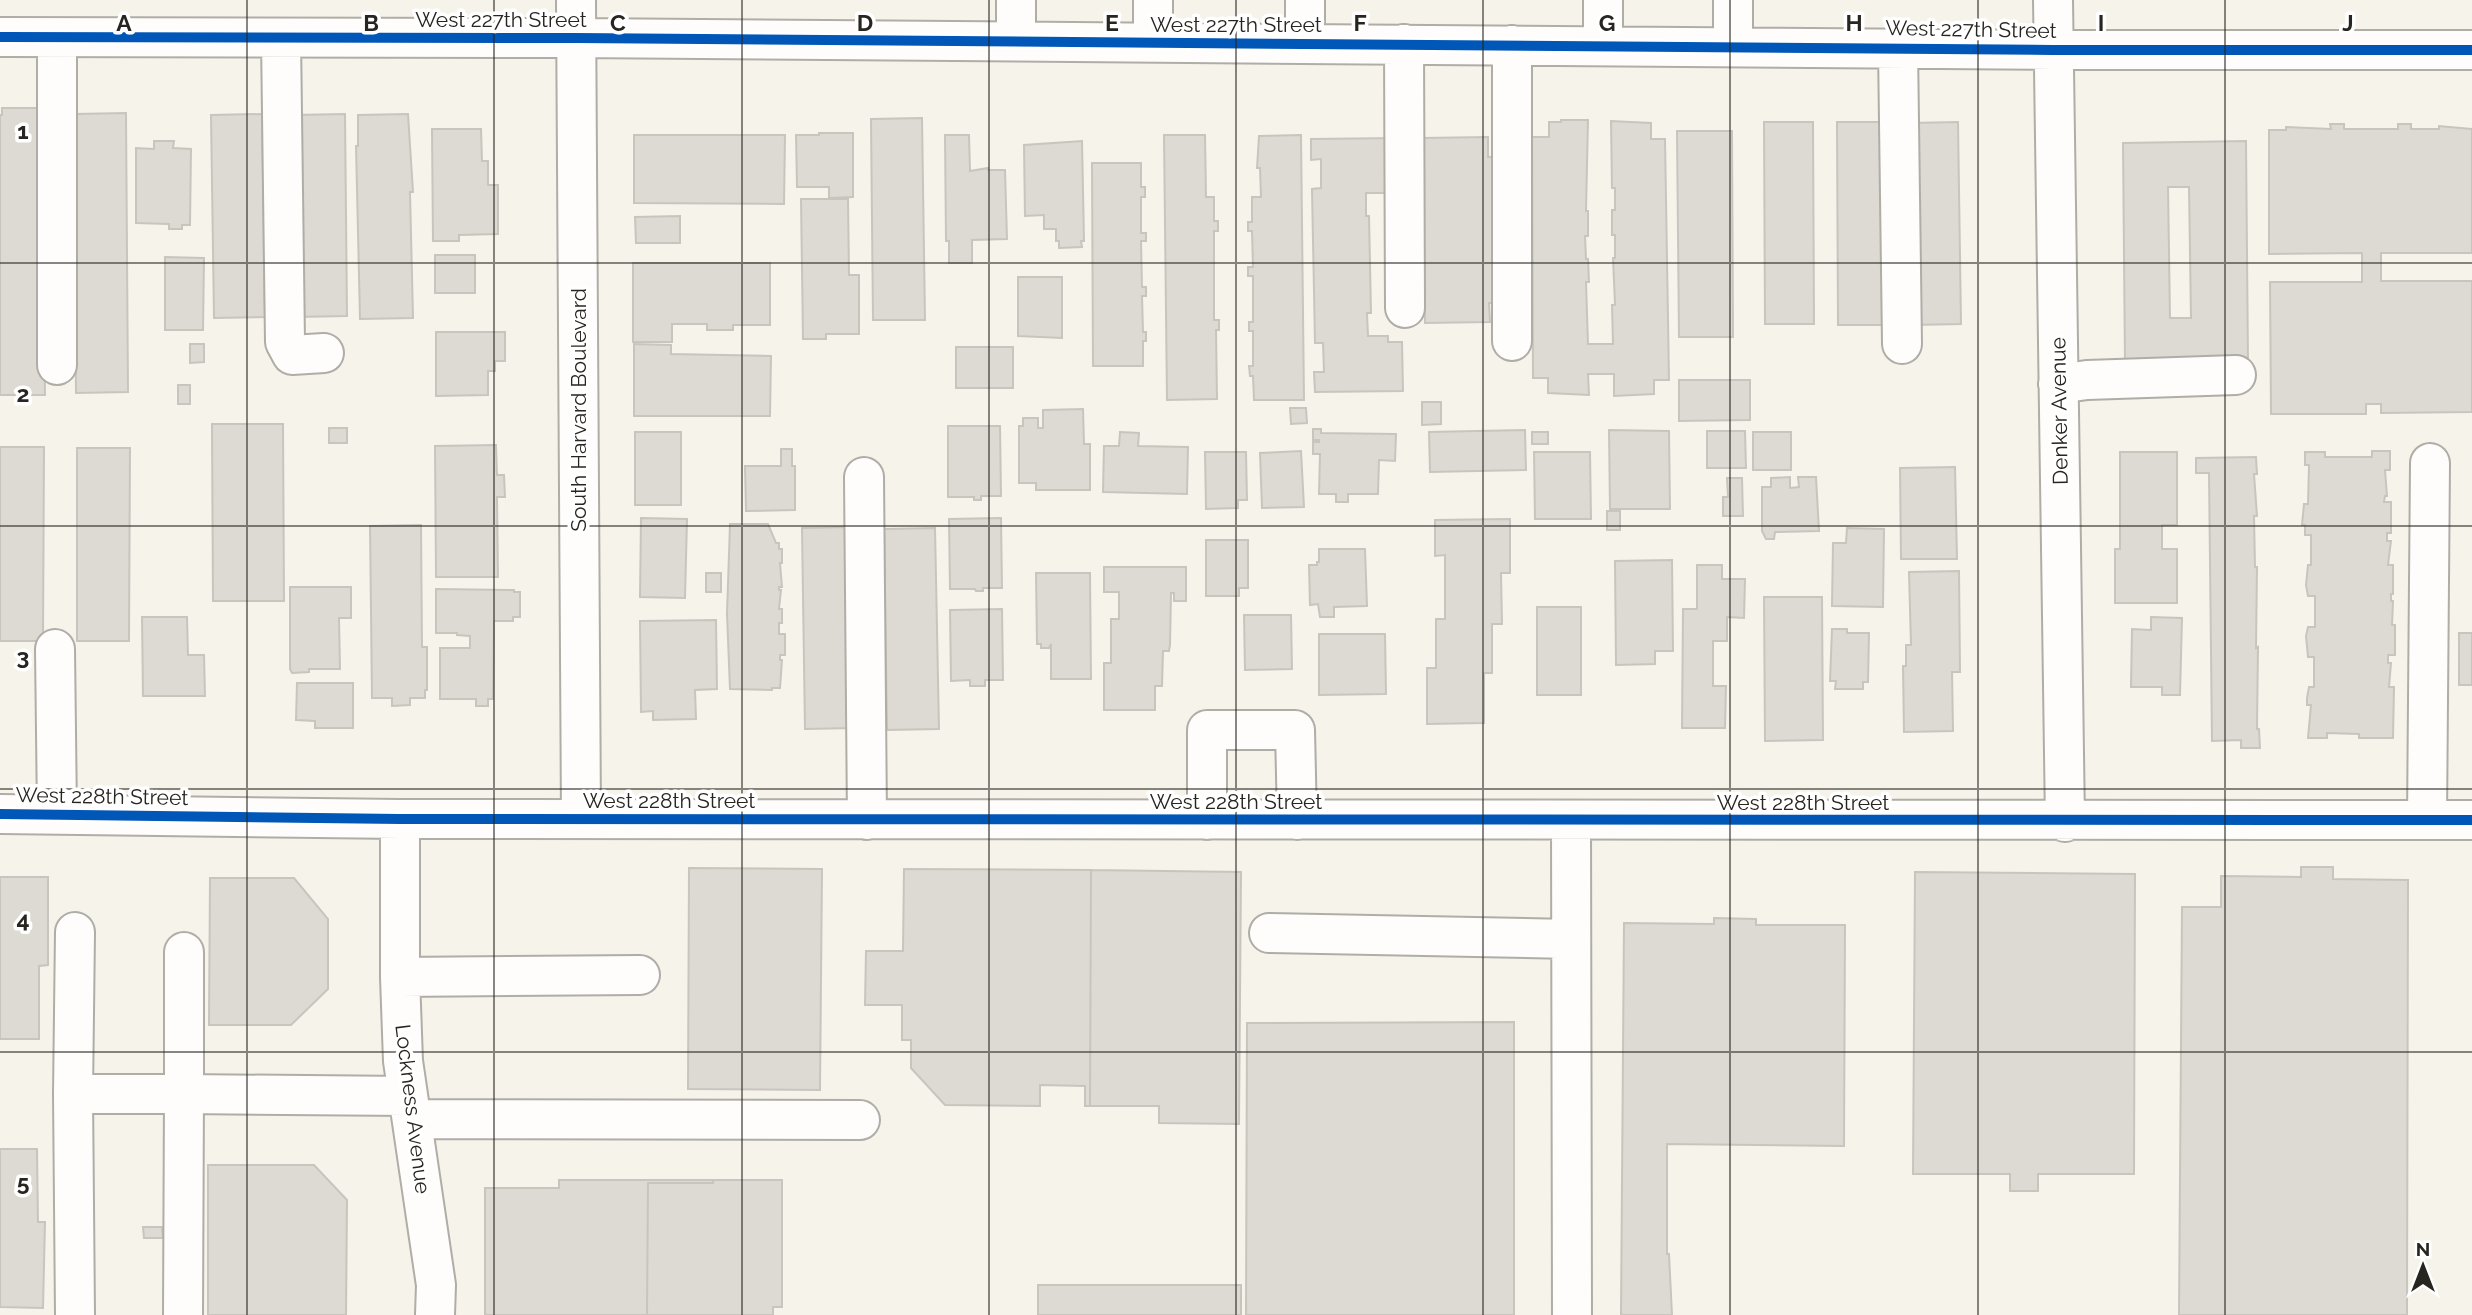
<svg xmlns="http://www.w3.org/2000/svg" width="2472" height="1315" viewBox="0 0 2472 1315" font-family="Raleway,sans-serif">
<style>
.building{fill:#dcdad3;stroke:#c8c5bf;stroke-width:2;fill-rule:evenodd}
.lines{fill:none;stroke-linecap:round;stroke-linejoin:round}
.minor-casing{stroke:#b0ada7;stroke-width:42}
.minor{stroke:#fefdfc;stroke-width:38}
.cycleway-casing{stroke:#fff;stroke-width:15}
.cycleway{stroke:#0057b8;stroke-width:10}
.grid{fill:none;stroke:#27251f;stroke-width:2;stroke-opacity:0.55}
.labels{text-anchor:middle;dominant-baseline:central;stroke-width:7;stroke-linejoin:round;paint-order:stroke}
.street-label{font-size:21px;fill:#27251f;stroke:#fff}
.grid-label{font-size:23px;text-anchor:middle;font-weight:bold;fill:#27251f;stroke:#fff;stroke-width:7;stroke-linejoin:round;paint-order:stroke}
</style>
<rect width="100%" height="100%" fill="#f6f3eb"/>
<path class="building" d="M2,108H42L45,395H0V115H2Z
M126,113L128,392L76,393L74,114Z
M262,114L265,317L214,318L211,115Z
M345,114L347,316L296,317L294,115Z
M408,114L413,192H410L413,318L360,319L356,146H358V115Z
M922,118L925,320H873L871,119Z
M1561,120H1588L1586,211H1588V236H1585L1586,259H1588L1589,282H1586L1588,344H1613L1612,305H1615L1613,258H1615V235H1612V210H1615V188H1612L1611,121L1651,123V139H1665L1669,380H1654V394L1614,396V374H1588L1589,395L1548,393V378H1533L1532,137H1549V122H1561Z
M1764,122H1813L1814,324H1765Z
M1837,122H1886L1887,325H1838Z
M1958,122L1961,324L1912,325L1910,123Z
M2330,124H2344V129H2398V124H2411V129H2439V126L2472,129V253H2381V281H2472V412L2381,413V404H2366V414H2271L2270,282H2362V253L2269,254V130H2286V127L2331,129Z
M432,129H481L482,161H488V185H498V234L459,235V241H433Z
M1677,131H1732L1733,337H1679Z
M819,133H853V197L829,198V187H797L796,135H819Z
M634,135H785L784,204L634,203Z
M945,135H969L970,171L988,168V170H1005L1007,239L972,240V263H949V241H946Z
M1164,135H1205L1206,197H1214V221H1218V231H1214V320H1219V330H1216L1217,399L1167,400Z
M1301,135L1304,400H1254L1253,376H1250L1249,366H1253V331H1249V322H1253V276H1248V267H1253L1252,231H1248V222H1252V197H1261L1260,168H1257L1259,136Z
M1488,137V157H1493L1495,303H1489L1490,322L1425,323L1422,138Z
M1400,138L1386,193H1366V216H1369L1371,313H1367L1368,336H1388V342H1402L1403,391L1315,392L1314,372H1324L1323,343H1315L1312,189L1321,188V159L1311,160V139Z
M154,141H174L173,148L191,149L190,225H182V229H169V224L136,223V148L154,149Z
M1082,141L1084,241H1081L1082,247L1059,248V241H1056V229H1044V215L1025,216L1024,145Z
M2246,141L2248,362L2125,364L2123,143ZM2168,187H2189L2191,318H2170Z
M1092,163H1141V187H1145V197H1141V233H1146V241H1141L1142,287H1146V296H1142L1143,332H1146V341H1143V366H1093Z
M801,199H848L849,275H859V334H826V339H803Z
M680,216V243H636L635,217Z
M435,255H475V293H435Z
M165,257L204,258L203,330H165Z
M633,263H770V325H733V330H707V324H672V342H633Z
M1018,277H1062V338L1018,336Z
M436,332H505V361H495V371H488V395L436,396Z
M190,344H204V362L190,363Z
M634,344L671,345V354L771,356L770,416H634Z
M956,347H1013V388H956Z
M1679,380H1750V420L1679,421Z
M178,385H190V404H178Z
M1422,402H1441V424L1422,425Z
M1290,408H1306L1307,423L1291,424Z
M1083,409L1084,444H1090V490H1036V483H1019V426H1023V418H1038V428H1043V410Z
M212,424H283L284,601H213Z
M948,426H1000L1001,496H981V500H974V497H948Z
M329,428H347V443H329Z
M1313,429H1321V433L1396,434L1395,461L1379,460L1378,494H1348V502H1336V494H1319L1320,454H1313V442H1319V440H1313Z
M1525,430L1526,470L1430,472L1429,432Z
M1609,430L1669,431L1670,509H1610Z
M1707,431H1745L1746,468H1707Z
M635,432H681V505H635Z
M1120,432L1139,433L1138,446L1188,447L1187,494L1103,492L1104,446H1119Z
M1532,432H1548V444H1532Z
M1753,432H1791V470H1753Z
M496,445L497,475H504L505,497H497L498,577H436L435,446Z
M0,447H44L43,641H0Z
M77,448H130L129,641H77Z
M781,449H792V466H795V510L746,511L745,466H781Z
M1301,451L1304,507L1262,508L1260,453Z
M2372,451H2390V470H2385L2387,496H2385L2384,502H2391V533H2387V541H2391L2388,565H2393V594H2391V601H2393L2392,625H2395V655H2388V663H2391L2389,687H2394L2393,738H2359V734L2327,733V738H2308L2311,705H2307V698L2309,687H2314V657H2308L2306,636L2308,627H2315V596H2308L2306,585L2308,565H2311V535H2305V525H2302L2304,504H2308L2309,465H2305V452H2325V457H2372Z
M1205,452H1246L1247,500H1238V508L1206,509Z
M1534,452H1590L1591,519H1535Z
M2120,452H2177V525H2162V549H2177V603H2115V549H2120Z
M2256,457L2257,474H2254L2257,516H2254L2255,567H2257L2256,648L2258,647L2257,729H2259L2260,748H2241V740L2212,741L2209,473H2196V458Z
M1955,467L1957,559H1901L1900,468Z
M1790,477V488L1799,487L1798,477H1816L1819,531L1775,532L1774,539H1766L1762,531V487H1771V478Z
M1727,478H1742L1743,516H1723V497H1728Z
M1607,511H1620V530H1607Z
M641,518L687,519L685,598L640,597Z
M1001,518L1002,588H983V591H976L975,589H950L949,519Z
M1510,519V573H1501L1502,624H1492V673H1484V723L1427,724V668H1436V619H1445V555L1435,556V520Z
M730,524H768L776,543H779V549H782V563H780L782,587H779V590H781L779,609H782V623H779V634H785V655H780V660H782L780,688H772V690L730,689L727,614Z
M421,525L422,647H427V690H425V698H410V705L392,706V698H372L370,526Z
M853,527L855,728L805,729L802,528Z
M935,528L939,729L887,730L884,529Z
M1847,528L1884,529L1883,607L1832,606L1833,543H1846Z
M1206,540H1248V588H1239V596H1206Z
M1319,549H1365L1367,606L1334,607V617H1320L1318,604L1310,605L1309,565H1317V562H1319Z
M1672,560L1673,651H1655V664L1616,665L1615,561Z
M1697,565H1722V579H1745L1744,618L1727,617V641H1713V686H1726L1725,728H1682L1683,609H1697Z
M1104,567H1186V601H1174V593H1171L1170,645L1169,651H1163L1162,686H1155V710H1104V663H1111V619H1119V592H1104Z
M1959,571L1960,672H1952L1953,731L1904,732L1903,666H1906V645H1911L1909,572Z
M706,573H721V592H706Z
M1036,573H1090L1091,679H1051V644L1049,648H1041V644H1037Z
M290,587H351V618H339L340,669H309V672L292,673L290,669Z
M436,589L514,590V592H520V617H513V621H494L493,699H488V706H476V699H440V648H470V636L457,635V633H436Z
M1764,597H1822L1823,740L1765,741Z
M1537,607H1581V695H1537Z
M1002,609L1003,680H985V686H970V680L951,681L950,610Z
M1244,615H1291L1292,669L1245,670Z
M142,617H187L188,655H204L205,696H143Z
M2151,617L2182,618L2180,695H2162V687H2131L2132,629L2151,630Z
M716,620L717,689L695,690L696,719L653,720V711L641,712L640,621Z
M1832,629H1847V633H1869L1868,682H1863V689H1835L1836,681H1830Z
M2459,633H2472V685H2459Z
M1319,634H1385L1386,694L1319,695Z
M297,683H353V728H315V721L296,720Z
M2301,867H2333V879L2408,880L2407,1315H2179L2182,907H2221V876L2301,877Z
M689,868L822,869L820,1090L688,1089Z
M904,869L1091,870L1090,1106H1085V1086L1040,1085V1106L945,1105L911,1068V1040H902V1005H865L866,951H903Z
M1091,870L1241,872L1239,1124L1159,1123V1106H1090Z
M1915,872L2135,874L2134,1174H2038V1191H2010V1174H1913Z
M0,877H48V965L39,966V1039H0Z
M210,878H294L328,919V989L291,1025H209Z
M1714,918L1756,919V925H1845L1844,1146L1667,1144V1254H1669L1672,1315H1621L1624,923L1714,924Z
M1514,1022V1315H1246L1247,1023Z
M0,1149H37L38,1222H45L43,1308L0,1307Z
M208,1165H314L347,1200L346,1315H208Z
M559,1180H713V1183H648L647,1315H485V1188H559Z
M713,1180H782V1307H773V1315H647L648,1183H713Z
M143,1227H162L163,1238H144Z
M1038,1285H1241V1315H1038Z"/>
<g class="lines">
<g class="minor-casing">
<path id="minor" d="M576,0L581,819
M1016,0V41
M1305,0V44
M1603,0V46
M1733,0V46
M2053,0L2065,822
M0,37L576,38L2053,50H2472
M281,38L285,342L292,355L324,353
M1153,42V0
M1404,44L1405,308
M1512,45V341
M1898,48L1902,344
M57,365V38
M2058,384L2087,380L2236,375
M864,477L867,820
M55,649L57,814
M0,814L400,819L2472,820
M400,819V977L403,1061L436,1285L435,1315
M1207,820V730H1295L1297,820
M1571,820L1572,1315
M2427,820L2430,463
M1269,933L1571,939
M400,977L640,975
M73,1094L75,932
M412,1119L860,1120
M75,1315L73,1094H184V952
M183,1315L184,1094L408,1096"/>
</g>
<use href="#minor" class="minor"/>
<g class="cycleway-casing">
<path id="cycleway" d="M0,37L576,38L2053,50H2472
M0,814L400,819L2472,820"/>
</g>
<use href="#cycleway" class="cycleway"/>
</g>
<path class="grid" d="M247,0V1315M494,0V1315M742,0V1315M989,0V1315M1236,0V1315M1483,0V1315M1730,0V1315M1978,0V1315M2225,0V1315M0,263H2472M0,526H2472M0,789H2472M0,1052H2472"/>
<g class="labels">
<g class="street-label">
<text x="501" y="19">West 227th Street</text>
<text x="1236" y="24">West 227th Street</text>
<text transform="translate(1971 29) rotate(1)">West 227th Street</text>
<text transform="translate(578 410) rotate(-90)">South Harvard Boulevard</text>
<text transform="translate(2059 411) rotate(-91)">Denker Avenue</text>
<text transform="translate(102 796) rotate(1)">West 228th Street</text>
<text x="669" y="800">West 228th Street</text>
<text x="1236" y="801">West 228th Street</text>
<text x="1803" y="802">West 228th Street</text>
<text transform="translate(413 1109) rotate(83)">Lockness Avenue</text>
</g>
</g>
<g class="grid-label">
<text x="124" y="31">A</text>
<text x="371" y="31">B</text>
<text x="618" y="31">C</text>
<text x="865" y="31">D</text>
<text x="1112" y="31">E</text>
<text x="1360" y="31">F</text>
<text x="1607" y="31">G</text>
<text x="1854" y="31">H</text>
<text x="2101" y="31">I</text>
<text x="2348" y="31">J</text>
<text x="23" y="139">1</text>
<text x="23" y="402">2</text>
<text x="23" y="665">3</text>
<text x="23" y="928">4</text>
<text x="23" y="1191">5</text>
</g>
<g transform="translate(2423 1266)" stroke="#ffffff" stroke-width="5" paint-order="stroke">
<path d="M0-5L12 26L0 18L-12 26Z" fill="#27251f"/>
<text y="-10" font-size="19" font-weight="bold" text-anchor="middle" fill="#27251f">N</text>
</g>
</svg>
